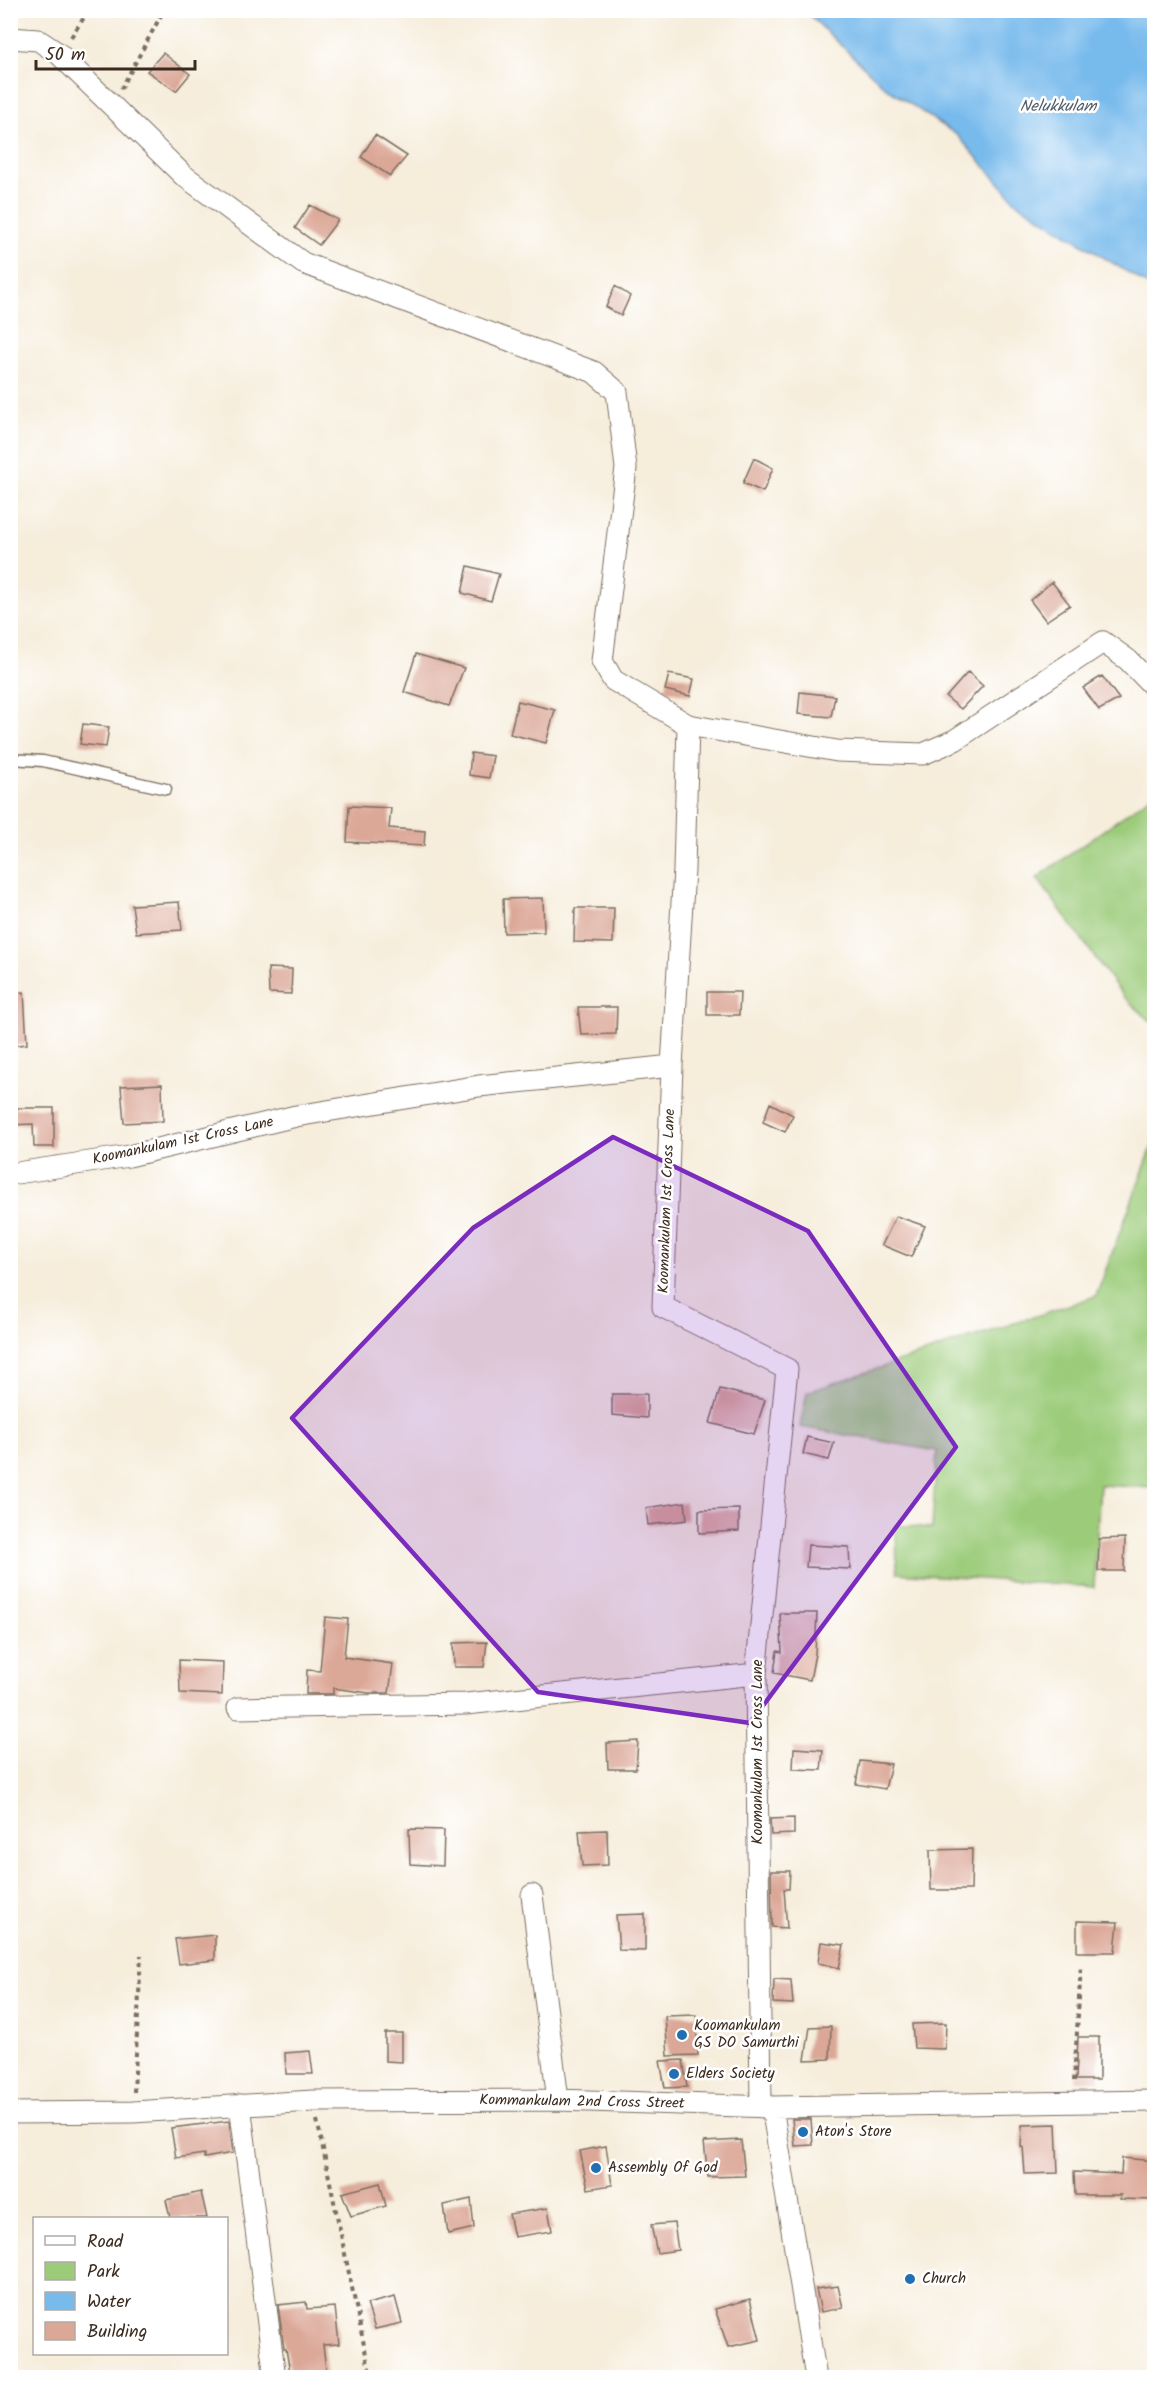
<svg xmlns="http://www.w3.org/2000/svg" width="1165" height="2388" viewBox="0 0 1165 2388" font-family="Kalam,sans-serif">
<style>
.green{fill:#9ccc7a;stroke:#6c7b4c;stroke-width:1.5}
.water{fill:#77baec;stroke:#597285;stroke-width:1.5}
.building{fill:#dba797}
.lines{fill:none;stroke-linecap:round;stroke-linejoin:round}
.lane-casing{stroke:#7c6e60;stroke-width:13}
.street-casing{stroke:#7c6e60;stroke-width:23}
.path{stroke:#7c6e60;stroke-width:4;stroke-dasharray:4.5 4.5;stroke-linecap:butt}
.lane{stroke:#fff;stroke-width:10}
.street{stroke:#fff;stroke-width:21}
.marked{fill:#7b2cbf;fill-opacity:0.2;stroke:#7b2cbf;stroke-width:4.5;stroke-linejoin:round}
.poi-dot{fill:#1f6fb2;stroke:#fff;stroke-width:2}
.labels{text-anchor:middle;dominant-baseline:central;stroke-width:5;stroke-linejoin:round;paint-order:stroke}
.street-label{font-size:15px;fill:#3b2a1e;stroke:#fff}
.poi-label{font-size:15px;fill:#3b2a1e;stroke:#fff;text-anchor:start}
.water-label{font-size:16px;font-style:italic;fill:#505c66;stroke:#fff}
</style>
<rect width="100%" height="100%" fill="#fff"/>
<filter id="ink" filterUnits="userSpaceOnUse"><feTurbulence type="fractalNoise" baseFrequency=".0167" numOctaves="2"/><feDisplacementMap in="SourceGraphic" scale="12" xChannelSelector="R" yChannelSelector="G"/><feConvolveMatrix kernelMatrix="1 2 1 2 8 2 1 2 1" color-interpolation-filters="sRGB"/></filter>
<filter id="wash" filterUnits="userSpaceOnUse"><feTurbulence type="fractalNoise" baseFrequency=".008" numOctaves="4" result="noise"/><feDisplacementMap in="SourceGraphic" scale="24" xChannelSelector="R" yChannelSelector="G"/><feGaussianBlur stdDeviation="1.35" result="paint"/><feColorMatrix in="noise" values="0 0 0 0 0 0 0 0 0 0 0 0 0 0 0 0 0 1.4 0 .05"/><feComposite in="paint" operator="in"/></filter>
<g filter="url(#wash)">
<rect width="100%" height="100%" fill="#f6eddb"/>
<path class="green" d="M1154,794V1024L1124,997L1037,878Z
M1154,1142V1488L1100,1485L1094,1587L897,1573L896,1525L932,1528L937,1451L800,1427L807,1392L1096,1296Z"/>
<path class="water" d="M805,11H1154V289L1017,203L957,135L886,88Z"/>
<g id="blocks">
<path class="building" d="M163,53L190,74L176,91L147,71Z
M375,135L407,156L390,176L361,157Z
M310,205L338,220L319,245L295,228Z
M615,286L630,296L621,316L606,307Z
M754,458L773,468L763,492L743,483Z
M468,566L499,574L491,601L462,593Z
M1052,582L1070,605L1046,621L1030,600Z
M416,654L464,668L449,706L404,692Z
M968,672L983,686L961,709L946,697Z
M669,674L694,679L690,696L665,690Z
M1102,676L1119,699L1099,710L1083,688Z
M800,692L835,696L831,717L798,714Z
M518,701L555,710L546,743L510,734Z
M83,724L109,727L106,747L80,744Z
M471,753L493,756L489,778L469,775Z
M349,806L391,808L389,828L425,831L424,846L347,842Z
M543,898L544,932L504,933L503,899Z
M179,902L182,930L136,933L132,905Z
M575,908H614L613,943L574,942Z
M268,968L292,969L291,994L269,993Z
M24,992L27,1044L10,1046V993Z
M707,992H740L739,1015H707Z
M578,1007H617L616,1034L581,1035Z
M162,1084L163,1121L124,1123L121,1086Z
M770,1103L793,1115L785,1132L763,1122Z
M10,1108H54V1147H34L33,1124L10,1125Z
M896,1216L925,1226L911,1257L882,1245Z
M720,1389L765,1400L754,1434L710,1423Z
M612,1394H647V1418L612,1415Z
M807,1437L834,1443L829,1460L803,1454Z
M685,1502L687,1520L648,1525L646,1508Z
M739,1509V1531L699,1533V1510Z
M1125,1538L1124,1571H1098L1099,1539Z
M808,1545L849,1547L850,1569L806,1567Z
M780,1613H817L815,1654L810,1680L774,1673L777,1651L782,1652Z
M325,1617L348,1619L344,1657L393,1664L389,1693H369L333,1688V1694H306L307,1670L320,1671Z
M487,1642L484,1667H454L453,1643Z
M179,1660L223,1662L222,1695L180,1693Z
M638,1741L636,1769H608L607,1743Z
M794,1748L823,1750L821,1770L793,1769Z
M860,1761L891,1764L885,1789L856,1784Z
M794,1818V1834L771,1835L770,1819Z
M409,1829L444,1830L443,1866L410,1864Z
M607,1830L608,1865L582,1866L579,1831Z
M972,1849L971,1890H931L930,1850Z
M771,1871H790L789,1889H784L787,1928L772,1927Z
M645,1914V1951L619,1950L616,1915Z
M1077,1921L1118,1922L1115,1952H1077Z
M215,1935V1960L179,1964L175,1939Z
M821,1942L844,1945L839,1968L818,1963Z
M774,1979L791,1980L793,2004L773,2003Z
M696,2015L698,2055L668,2056L665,2016Z
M946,2023L945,2049L914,2048L912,2024Z
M831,2026L830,2059L805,2060L810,2027Z
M385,2033H402V2062L385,2061Z
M1078,2037H1099V2080H1076Z
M310,2051L313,2074H286L285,2053Z
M683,2060L687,2087L665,2088L660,2061Z
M792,2119H811L813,2145L795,2146Z
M229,2121L233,2153L204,2158V2154L176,2158L171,2128Z
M1056,2124L1058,2173L1025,2174L1023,2147H1021L1022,2125Z
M741,2140L745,2176L708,2177L704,2142Z
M606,2146L612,2185L588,2189L580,2151Z
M1122,2158L1155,2161V2200L1120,2199L1121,2195H1075L1074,2172L1121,2174Z
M380,2183L386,2206L351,2216L342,2193Z
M201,2192L207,2218H170L166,2200Z
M471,2199L474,2228L448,2234L444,2205Z
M548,2208L552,2231L514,2237L509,2214Z
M674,2223L678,2250L657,2253L651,2225Z
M838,2286L843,2308L821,2312L816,2289Z
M395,2297L402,2323L375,2329L367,2304Z
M750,2299L760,2340L728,2347L715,2309Z
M306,2302L307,2309L335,2307L339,2344L323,2345L327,2378H291L286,2349H284L278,2305Z"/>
</g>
</g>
<g filter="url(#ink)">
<use href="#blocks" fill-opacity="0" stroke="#7c6e60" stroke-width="1.5"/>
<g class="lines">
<g class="lane-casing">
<path id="lane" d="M10,759L43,761L166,789"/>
</g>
<g class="street-casing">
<path id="street" d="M10,38L38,40L59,54L183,175L303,263L594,372L617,392L626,468L602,661L613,680L688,725L837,751L923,754L955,740L1103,642L1128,660L1154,687
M672,1066L684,870L688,725
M10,1174L129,1156L296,1116L479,1086L672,1066L663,1307L787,1369L756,1674L761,2107
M238,1708L466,1704L756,1674
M532,1895L558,2100
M240,2105L275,2378
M772,2107L816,2378
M10,2113L133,2112L313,2101L558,2100L772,2107L1154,2101"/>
</g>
<path class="path" d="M71,37L89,10
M121,89L164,10
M1074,2081L1081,1965
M134,2092L141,1955
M317,2120L369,2369"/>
<use href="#lane" class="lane"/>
<use href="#street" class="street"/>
</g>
</g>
<path class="marked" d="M613,1137L808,1231L956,1447L750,1723L538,1692L292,1418L473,1228Z"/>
<g class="poi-dot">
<circle cx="682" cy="2035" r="6"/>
<circle cx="674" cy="2074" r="6"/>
<circle cx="803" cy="2132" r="6"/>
<circle cx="596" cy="2168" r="6"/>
<circle cx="910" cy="2279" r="6"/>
</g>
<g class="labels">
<g class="street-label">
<text transform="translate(183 1141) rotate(-12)">Koomankulam 1st Cross Lane</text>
<text transform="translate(667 1201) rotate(-88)">Koomankulam 1st Cross Lane</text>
<text transform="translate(758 1752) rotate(-90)">Koomankulam 1st Cross Lane</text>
<text transform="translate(582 2102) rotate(1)">Kommankulam 2nd Cross Street</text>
</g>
<g class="poi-label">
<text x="694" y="2026">Koomankulam<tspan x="694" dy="17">GS DO Samurthi</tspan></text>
<text x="686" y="2074">Elders Society</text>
<text x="815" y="2132">Aton's Store</text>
<text x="608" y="2168">Assembly Of God</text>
<text x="922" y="2279">Church</text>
</g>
<g class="water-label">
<text x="1058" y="106">Nelukkulam</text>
</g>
</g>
<rect width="1165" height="2388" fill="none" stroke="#fff" stroke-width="36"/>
<rect x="33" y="2217" width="195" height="138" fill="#ffffff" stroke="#b1aaa5" stroke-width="1.5"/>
<rect x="45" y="2236" width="30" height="9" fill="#ffffff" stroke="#b1aaa5" stroke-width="1.5"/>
<text x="87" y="2247" font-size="18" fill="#3b2a1e">Road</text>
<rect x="45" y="2262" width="30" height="18" fill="#9ccc7a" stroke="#b1aaa5" stroke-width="1.5"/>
<text x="87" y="2277" font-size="18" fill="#3b2a1e">Park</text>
<rect x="45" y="2292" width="30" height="18" fill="#77baec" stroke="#b1aaa5" stroke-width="1.5"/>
<text x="87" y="2307" font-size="18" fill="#3b2a1e">Water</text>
<rect x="45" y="2322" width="30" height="18" fill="#dba797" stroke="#b1aaa5" stroke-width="1.5"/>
<text x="87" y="2337" font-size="18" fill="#3b2a1e">Building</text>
<path d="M36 60v9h159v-9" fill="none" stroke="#3b2a1e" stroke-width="3"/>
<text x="45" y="60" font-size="18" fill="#3b2a1e" stroke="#ffffff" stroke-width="4.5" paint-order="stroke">50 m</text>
</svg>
